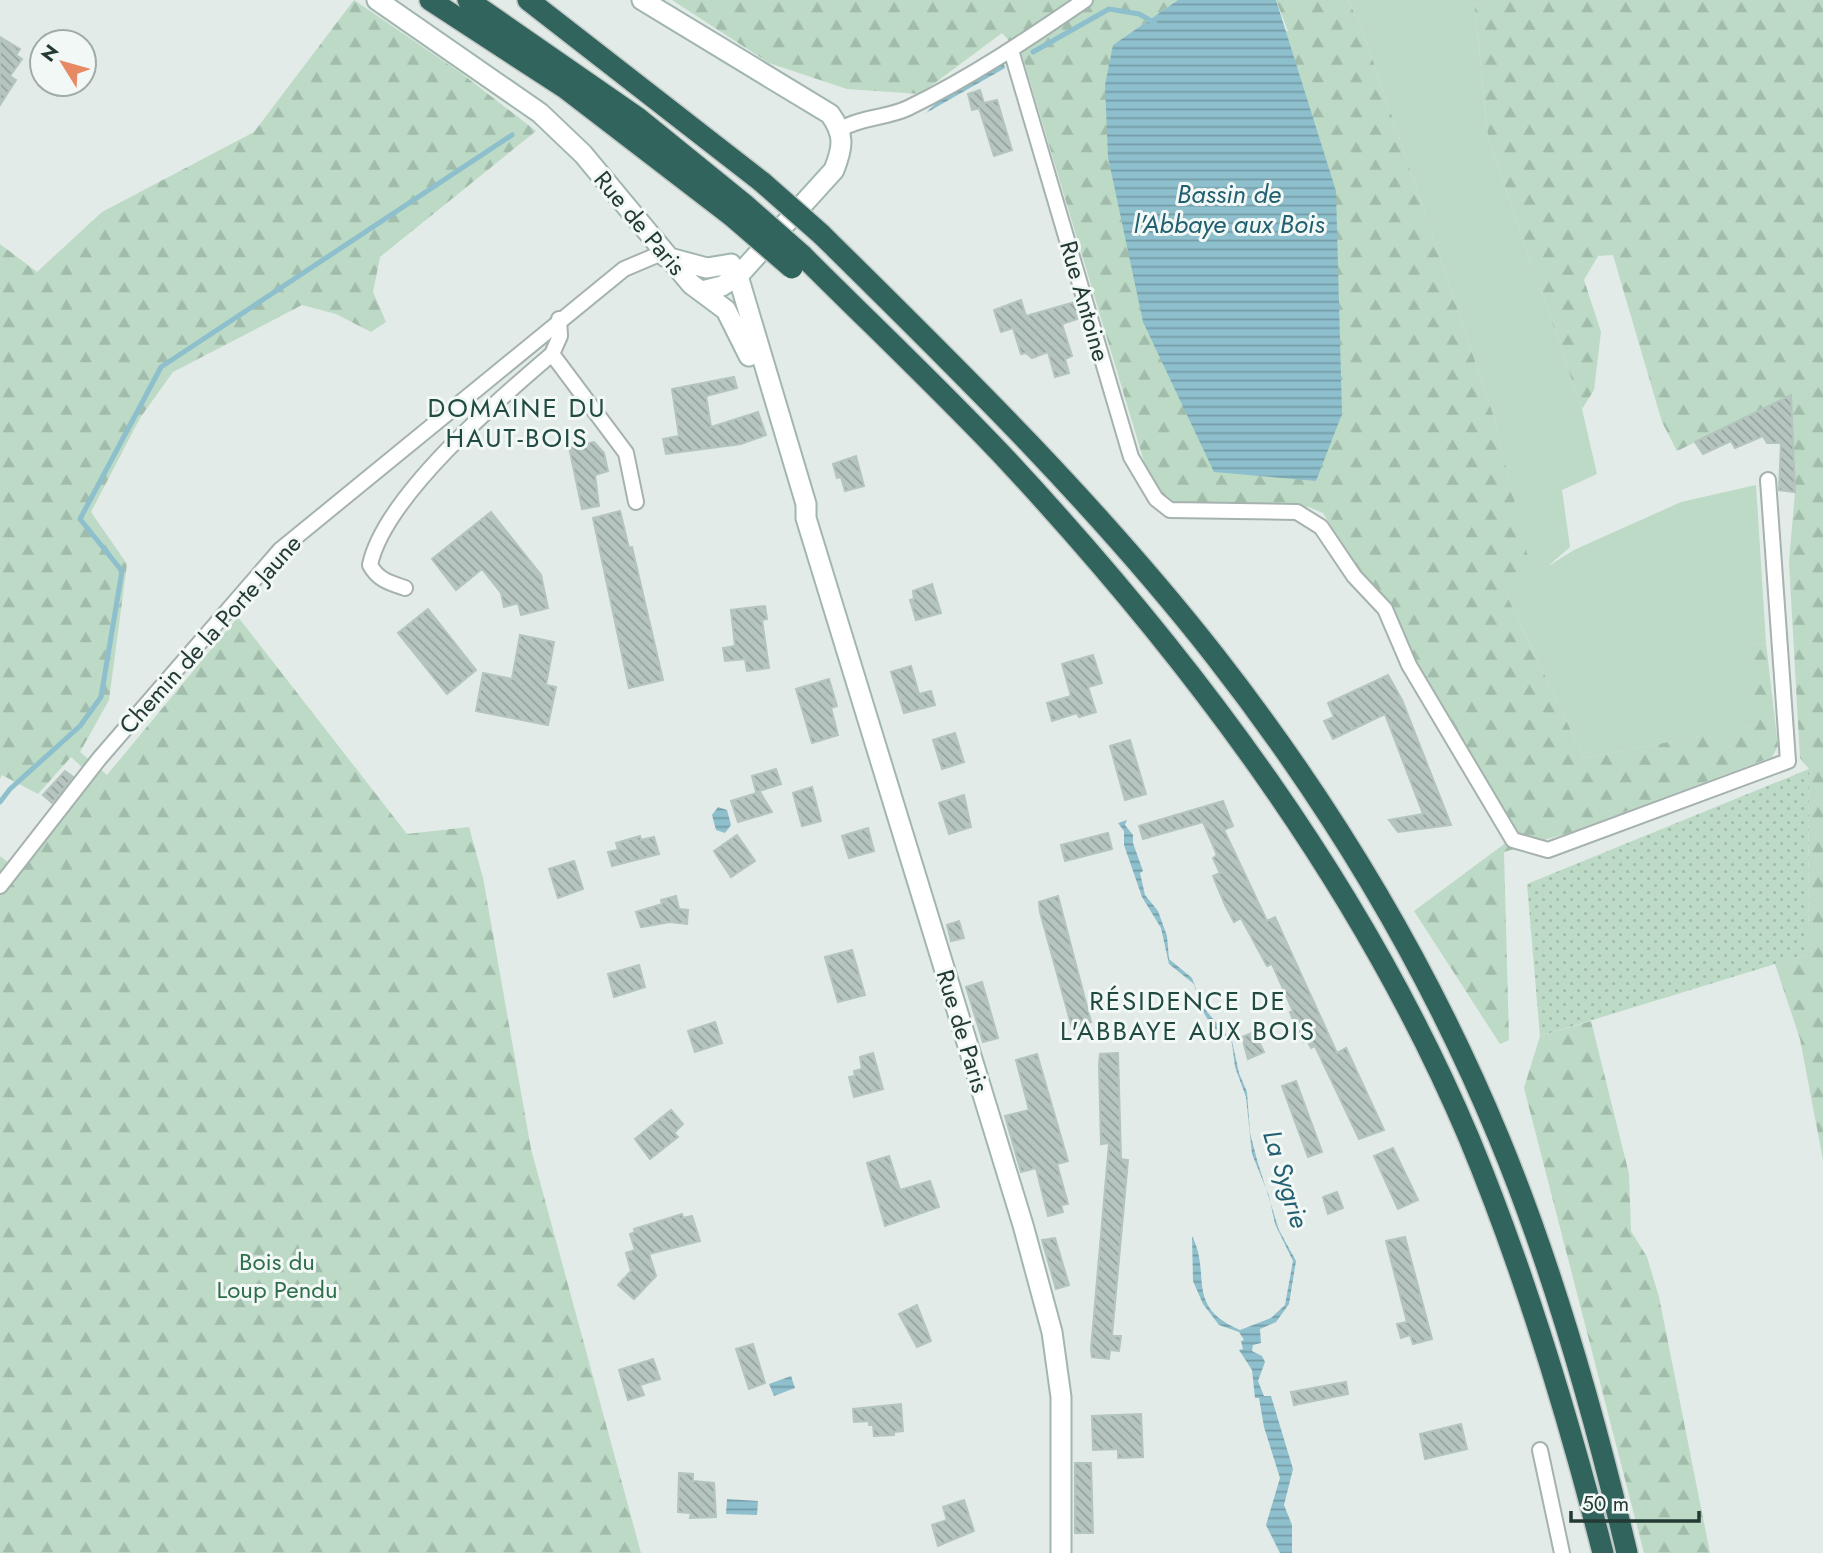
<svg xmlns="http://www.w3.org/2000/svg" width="1823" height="1553" viewBox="0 0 1823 1553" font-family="Jost,sans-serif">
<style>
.green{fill:#bcdac6}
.forest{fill:url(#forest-firs)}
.garden{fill:url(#garden-dots)}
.water{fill:url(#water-rules)}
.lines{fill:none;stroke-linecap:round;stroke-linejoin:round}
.stream{stroke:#8ebfcc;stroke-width:5}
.building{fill:url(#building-back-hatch);stroke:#b4c4be;stroke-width:2}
.street-casing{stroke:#a5b2ae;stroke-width:18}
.secondary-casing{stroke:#a1b6af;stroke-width:23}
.highway-casing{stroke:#c1c8c6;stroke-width:24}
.street{stroke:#fff;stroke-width:14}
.secondary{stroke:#fff;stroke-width:19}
.highway{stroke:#31645c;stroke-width:21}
.highway-bridge-casing{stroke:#c1c8c6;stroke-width:24;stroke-linecap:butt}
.highway-bridge{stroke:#31645c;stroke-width:21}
.labels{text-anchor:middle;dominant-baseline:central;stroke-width:6;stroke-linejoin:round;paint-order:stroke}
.street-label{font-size:24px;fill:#233a35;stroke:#f2f8f5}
.park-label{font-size:24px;fill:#306e4b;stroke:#f2f8f5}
.water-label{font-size:26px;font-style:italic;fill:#226071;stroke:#f2f8f5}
.neighbourhood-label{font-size:26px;letter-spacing:2px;fill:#214b42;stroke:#f2f8f5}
</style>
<defs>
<pattern id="forest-firs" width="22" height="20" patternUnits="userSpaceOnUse" patternTransform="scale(1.75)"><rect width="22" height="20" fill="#bcdac6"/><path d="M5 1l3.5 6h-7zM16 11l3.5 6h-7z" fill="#a1bcab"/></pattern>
<pattern id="garden-dots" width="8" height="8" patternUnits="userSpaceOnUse" patternTransform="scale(1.75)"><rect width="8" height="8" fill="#bcdac6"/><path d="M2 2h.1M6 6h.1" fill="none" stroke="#a1bcab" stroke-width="1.8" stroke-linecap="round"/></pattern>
<pattern id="water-rules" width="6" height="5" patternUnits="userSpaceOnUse" patternTransform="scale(1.75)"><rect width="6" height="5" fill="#8ebfcc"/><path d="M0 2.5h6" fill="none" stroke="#749ca6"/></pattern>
<pattern id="building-back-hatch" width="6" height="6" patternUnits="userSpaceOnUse" patternTransform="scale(1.75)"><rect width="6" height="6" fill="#b7c5c0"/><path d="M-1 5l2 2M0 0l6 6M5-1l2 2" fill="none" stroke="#94a19d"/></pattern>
</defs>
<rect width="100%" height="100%" fill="#e2ebe7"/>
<path class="green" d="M1348,0H1474L1488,137L1582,409L1597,474L1562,490L1570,547L1547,567L1574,550L1681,502L1756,485L1766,643L1746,646L1759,725L1584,758L1506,594L1532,576L1494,417L1363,31Z"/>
<path class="forest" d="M354,0L461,73L536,131L380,257L373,292L386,322L371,332L336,314L302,305L173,372L140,418L91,512L127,564L109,700L80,752L107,775L238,617L407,834L469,827L483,878L531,1149L641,1553H0V856L9,863L86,771L71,757L38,794L2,775L0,779V244L37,272L102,212L254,132Z
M672,0H1178L1113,45L1288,31L1276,0H1348L1363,31L1494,417L1533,578L1506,594L1584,758L1758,725L1745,646L1766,643L1778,746L1772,757L1568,833L1504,852L1509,1040L1500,1044L1414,911L1519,833L1323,513L1309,507L1173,503L1152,488L1022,55L1002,33L920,94L847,89L769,63Z
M1474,0H1823V1160L1800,1039L1775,964L1808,954L1809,769L1800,758L1789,562L1795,492L1791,396L1677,451L1662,422L1613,255L1598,256L1584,280L1601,332L1594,390L1582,409L1488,137Z
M1591,1021L1629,1174L1631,1231L1647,1257L1659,1297L1710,1553H1644L1524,1088L1540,1036Z"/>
<path class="garden" d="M1809,769L1808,954L1540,1036L1527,884Z"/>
<path class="water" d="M1178,0H1276L1336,191L1342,414L1316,481L1214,472L1143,322L1108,157L1105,85L1113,45Z
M1003,61L1005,68L926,113L943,96Z
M718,807L727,810L731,825L725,833L716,830L712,815Z
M1127,820L1125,825L1133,835V843L1143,871L1140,873L1145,895L1158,911L1167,936L1169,959L1192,978L1203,1007L1232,1041L1239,1073L1247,1092L1250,1133L1257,1160L1279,1230L1296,1261L1289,1304L1276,1322L1260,1329L1261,1343L1253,1345L1252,1351L1262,1356L1265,1362L1258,1381L1264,1396H1271L1293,1469L1284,1505L1292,1525V1553H1280L1266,1525L1280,1478L1264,1427L1259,1398H1255L1252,1370L1239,1350L1243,1349L1241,1341L1244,1340L1239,1332L1219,1325L1203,1304L1193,1281L1192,1236C1212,1275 1184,1306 1240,1330L1271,1318L1285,1305L1293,1261L1275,1224L1269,1196L1252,1154L1246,1097L1235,1067L1232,1043L1212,1026L1202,1010L1194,984L1169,964L1161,928L1142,897L1124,845V831L1118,823Z
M791,1376L795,1388L774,1396L769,1384Z
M727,1499L758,1501L757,1515L726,1514Z"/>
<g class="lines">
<path class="stream" d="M1033,52L1109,9L1139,14L1155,23
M0,802L10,789L80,726L101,697L122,571L80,519L161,367L512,135"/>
</g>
<path class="building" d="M0,37L20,49L16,55L22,59L10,76L16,80L0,105Z
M980,90L984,103L997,100L1012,150L994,156L979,108L972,110L968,94Z
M1021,300L1026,316L1075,302L1080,318L1062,324L1072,356L1065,359L1069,373L1055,377L1048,352L1032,358L1026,353L1021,354L1013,328L1001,332L994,310Z
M734,377L737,388L706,396L711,427L758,412L766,435L741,444L666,454L663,439L679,436L672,389Z
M1791,395L1795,492L1779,490L1781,443H1767L1763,436L1735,448L1731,441L1703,454L1695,442Z
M594,442L604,453L608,471L595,475L599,506L582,509L569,447Z
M856,456L864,486L845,491L841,477L837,478L833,464Z
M620,511L629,548L632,547L663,680L629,688L593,518Z
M491,512L541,575L548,608L521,615L518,603L504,607L501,593L482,569L456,590L432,559Z
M932,584L941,613L916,620L910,600L914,599L913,591Z
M765,606L767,619L762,620L769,668L747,671L745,659L725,661L723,648L735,646L731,610Z
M428,609L476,670L447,694L398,633Z
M520,635L554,642L546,685L556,687L548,725L476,711L483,673L512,679Z
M1093,655L1102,683L1088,687L1096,712L1079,717L1077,713L1052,721L1047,703L1071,696L1062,664Z
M911,666L919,694L931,691L935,705L904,713L891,672Z
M1388,675L1402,700L1451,825L1398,832L1389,820L1423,814L1385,714L1333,739L1324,721L1334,717L1328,703Z
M829,679L837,706L831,708L838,735L812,743L796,689Z
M955,733L964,762L942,769L933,740Z
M1130,740L1146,794L1125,800L1110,746Z
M776,769L781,784L756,792L752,776Z
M65,771L73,777L52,803L43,795Z
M812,787L821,821L802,826L793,793Z
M760,792L772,812L738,822L731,801Z
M964,795L971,827L949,834L939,803Z
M1223,801L1233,826L1224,830L1267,921L1275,917L1337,1053L1346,1048L1384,1130L1359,1139L1315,1046L1311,1048L1307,1040L1304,1042L1299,1035L1290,1012L1293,1011L1272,964L1267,966L1241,918L1234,922L1225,905L1213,876L1220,873L1213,858L1217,855L1203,822L1143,839L1139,826Z
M868,828L874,851L849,858L842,836Z
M1108,833L1112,849L1065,861L1061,845Z
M737,835L755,861L731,877L714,851Z
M640,836L641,840L654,837L659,854L612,866L608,852L618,850L616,843Z
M574,861L583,889L558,898L549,869Z
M676,896L679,909L688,910L687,924L670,922L641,927L636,912L662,904L661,900Z
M1058,896L1091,1022L1072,1028L1040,912L1039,902Z
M959,921L964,938L951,941L947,925Z
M852,950L865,995L838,1002L825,957Z
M639,965L645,987L614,997L608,974Z
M982,982L998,1038L983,1042L966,987Z
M715,1022L722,1043L695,1052L688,1031Z
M1254,1032L1264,1052L1248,1059L1242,1037Z
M873,1053L883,1089L854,1097L849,1077L855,1076L854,1071L862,1069L860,1057Z
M1118,1053L1121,1159L1128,1160L1112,1336H1121L1119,1351L1110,1350L1109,1359L1092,1357L1091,1349L1109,1143L1101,1144L1099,1065L1100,1054Z
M1037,1054L1068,1161L1057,1164L1068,1204L1061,1205L1063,1212L1048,1216L1036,1168L1021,1172L1005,1116L1029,1110L1016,1060Z
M1296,1081L1322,1152L1308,1157L1282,1086Z
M671,1110L683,1124L674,1133L678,1137L650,1159L635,1139Z
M1393,1148L1418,1200L1398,1209L1374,1156Z
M889,1156L900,1190L930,1181L939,1207L885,1226L867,1163Z
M1337,1192L1343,1208L1328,1214L1323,1197Z
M682,1214L683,1218L692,1216L700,1241L649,1254L656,1276L634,1299L618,1285L631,1271L626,1253L635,1250L630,1234L635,1232L634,1229Z
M1405,1237L1432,1339L1413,1344L1410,1335L1401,1338L1397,1324L1407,1322L1386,1241Z
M1055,1238L1069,1285L1056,1289L1042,1240Z
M917,1305L931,1341L917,1347L899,1314Z
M753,1344L765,1383L749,1389L736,1349Z
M653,1359L660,1379L640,1385L644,1395L628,1400L619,1370Z
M1346,1382L1348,1394L1294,1405L1291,1392Z
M901,1404L903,1431L894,1432V1435L874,1436L873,1425H869V1421L854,1422L853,1409Z
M1141,1414L1143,1457L1118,1458V1449L1093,1450L1092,1416Z
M1461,1424L1467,1449L1425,1459L1420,1434Z
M1075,1463H1091L1093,1533H1075Z
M679,1473L693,1474V1481L714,1483L716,1517L690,1518L691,1513L678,1512Z
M964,1500L974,1531L938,1546L932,1525L947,1520L943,1507Z"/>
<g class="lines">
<g class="street-casing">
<path id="street" d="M1011,50L1131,457L1156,499L1170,510L1297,512L1321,527L1354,576L1385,609L1409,665L1513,840L1548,850L1788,761L1768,480
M841,129C861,117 887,118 908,108C970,78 1028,39 1085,0
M559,319L560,336L552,354L626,453L636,502
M405,588C390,583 378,580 370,565C384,497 499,399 552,354
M0,886L99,759L280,550L624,269L657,255L666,257
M1540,1450L1562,1553"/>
</g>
<g class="secondary-casing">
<path id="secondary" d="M377,0L540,113L583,154L691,284L726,310L749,356
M642,0L830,114C845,135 843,147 834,170L738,276L722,286L702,291
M666,257L707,268L731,264L738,276L806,504V518L1023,1225L1052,1332L1061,1397V1553"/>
</g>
<g class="highway-casing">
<path id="highway" d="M430,0L565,88L733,217
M468,0L638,118L744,204
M528,0L762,182
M821,234C958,369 1096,504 1215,656C1329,802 1428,966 1499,1138C1554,1271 1594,1413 1627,1553
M802,255C870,323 940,389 1006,459C1192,659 1362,885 1469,1138C1525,1273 1567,1412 1603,1553"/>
</g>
<use href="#street" class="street"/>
<use href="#secondary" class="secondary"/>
<use href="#highway" class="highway"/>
<g class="highway-bridge-casing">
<path id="highway-bridge" d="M762,182L821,234
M744,204L802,255
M733,217L792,268"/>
</g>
<use href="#highway-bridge" class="highway-bridge"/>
</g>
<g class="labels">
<g class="street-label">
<text transform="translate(640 223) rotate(50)">Rue de Paris</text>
<text transform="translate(1085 301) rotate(74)">Rue Antoine</text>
<text transform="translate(210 634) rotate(-48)">Chemin de la Porte Jaune</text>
<text transform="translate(963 1031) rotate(73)">Rue de Paris</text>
</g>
<g class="park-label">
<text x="277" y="1261">Bois du<tspan x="277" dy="28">Loup Pendu</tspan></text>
</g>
<g class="water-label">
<text x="1229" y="194">Bassin de<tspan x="1229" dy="30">l'Abbaye aux Bois</tspan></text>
<text transform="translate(1286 1179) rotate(73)">La Sygrie</text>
</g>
<g class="neighbourhood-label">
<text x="517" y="408">DOMAINE DU<tspan x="517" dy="30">HAUT-BOIS</tspan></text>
<text x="1188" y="1001">RÉSIDENCE DE<tspan x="1188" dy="30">L'ABBAYE AUX BOIS</tspan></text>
</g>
</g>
<g transform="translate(63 63) rotate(307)"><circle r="33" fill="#f2f8f5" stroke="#9faca8" stroke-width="2"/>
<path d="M0-5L12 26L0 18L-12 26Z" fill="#e78a63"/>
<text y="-10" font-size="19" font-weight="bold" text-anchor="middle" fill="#233a35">N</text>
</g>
<path d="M1571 1511v10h128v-10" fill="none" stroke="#233a35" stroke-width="3.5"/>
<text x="1582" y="1511" font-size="21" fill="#233a35" stroke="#f2f8f5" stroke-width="5" paint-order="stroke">50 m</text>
</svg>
